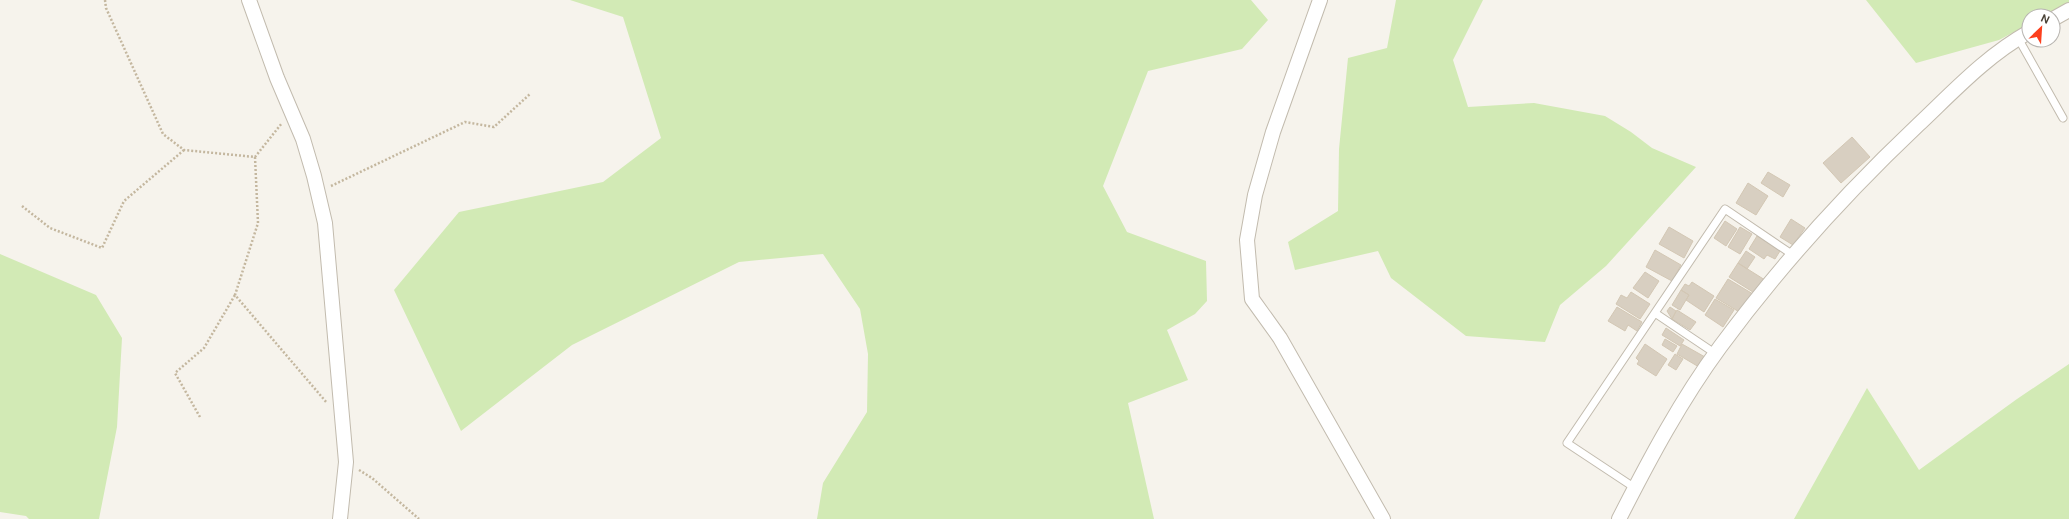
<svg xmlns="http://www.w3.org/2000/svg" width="2069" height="519" viewBox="0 0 2069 519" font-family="'DM Sans',sans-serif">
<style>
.green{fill:#d2eab5}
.building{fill:#d8cfc1;stroke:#d3c7b4}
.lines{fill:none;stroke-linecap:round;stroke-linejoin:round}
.service-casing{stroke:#c2bbae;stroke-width:9}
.minor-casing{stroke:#c2bbae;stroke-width:16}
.path{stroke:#c4b79f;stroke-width:2.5;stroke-dasharray:2 2;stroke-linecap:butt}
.service{stroke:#fff;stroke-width:7}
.minor{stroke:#fff;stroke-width:14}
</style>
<rect width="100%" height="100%" fill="#f6f3ec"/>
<path class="green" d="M570,0H1251L1268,20L1242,49L1148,71L1103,186L1127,232L1206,261L1207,301L1195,314L1167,330L1188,380L1128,403L1154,519H817L823,483L867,412L868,354L860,309L823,254L739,262L572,345L461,431L394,290L459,212L603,182L661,138L623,17Z
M1396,0H1483L1453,60L1468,107L1534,103L1605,116L1631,132L1652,148L1696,167L1606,266L1560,305L1545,342L1466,336L1391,278L1378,251L1295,270L1288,242L1338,211L1339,149L1348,58L1387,48Z
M1866,0H2069V2L2044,16H2029V24L1999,40L1916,63Z
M0,254L96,295L122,338L117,427L99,519H29L26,516L0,512Z
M2069,364V519H1794L1867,388L1919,470L2017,399Z"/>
<path class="building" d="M1852,137L1870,157L1841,183L1823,163Z
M1768,172L1790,185L1783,197L1761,183Z
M1748,183L1768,196L1756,215L1736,203Z
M1791,219L1805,228L1793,245L1780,237Z
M1725,221L1737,229L1726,246L1714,238Z
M1669,227L1693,241L1684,258L1659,244Z
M1740,227L1752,234L1740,254L1728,247Z
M1757,236L1780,251L1775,259L1767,255L1764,259L1749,249Z
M1655,250L1681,265L1672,281L1646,267Z
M1746,251L1755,257L1747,269L1738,263Z
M1738,263L1765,280L1756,294L1729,277Z
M1645,272L1659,281L1648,298L1633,288Z
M1728,279L1753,294L1741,313L1716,298Z
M1692,282L1714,296L1704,312L1686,300L1689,295L1681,290L1685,284L1689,286Z
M1681,290L1689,295L1680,310L1672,305Z
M1631,292L1650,304L1640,319L1616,304L1621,295L1627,298Z
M1715,299L1734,310L1723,327L1705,315Z
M1617,307L1642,322L1637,331L1628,325L1625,331L1608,321Z
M1670,307L1676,311L1672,319L1667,311Z
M1677,310L1696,322L1690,330L1672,319Z
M1666,328L1684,340L1680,346L1662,335Z
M1665,339L1677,346L1673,352L1662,345Z
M1645,344L1667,359L1656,376L1637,364L1639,361L1636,358Z
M1682,344L1705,357L1699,367L1677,354Z
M1675,354L1683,359L1676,370L1668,365Z"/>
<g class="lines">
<g class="service-casing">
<path id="service" d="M2018,38L2063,118
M1655,313L1716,354
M1635,488L1567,443L1725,209L1793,255"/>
</g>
<g class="minor-casing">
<path id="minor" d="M249,0L277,78L303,139L314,176L325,223L346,462L340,519
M1320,0L1273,132L1255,195L1247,240L1252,299L1280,338L1383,519
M2053,19L2069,10
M1619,519C1649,460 1681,400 1720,347C1779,267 1846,193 1918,125C1953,92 1986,56 2029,32"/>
</g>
<path class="path" d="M105,0L106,8L163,134L184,150L255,157L282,123
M255,157L258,223L235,295L327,403
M331,186L465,122L494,127L530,94
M22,206L50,228L102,248L124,201L184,150
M200,417L175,373L204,348L235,295
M359,470L372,478L419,519"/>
<use href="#service" class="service"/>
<use href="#minor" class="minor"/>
</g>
<g transform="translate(2041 28) rotate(25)"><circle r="19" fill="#ffffff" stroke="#b7b4b0"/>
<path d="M0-3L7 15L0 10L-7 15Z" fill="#fc3f1d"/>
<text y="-6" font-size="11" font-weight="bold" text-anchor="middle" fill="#4b4439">N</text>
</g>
</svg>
